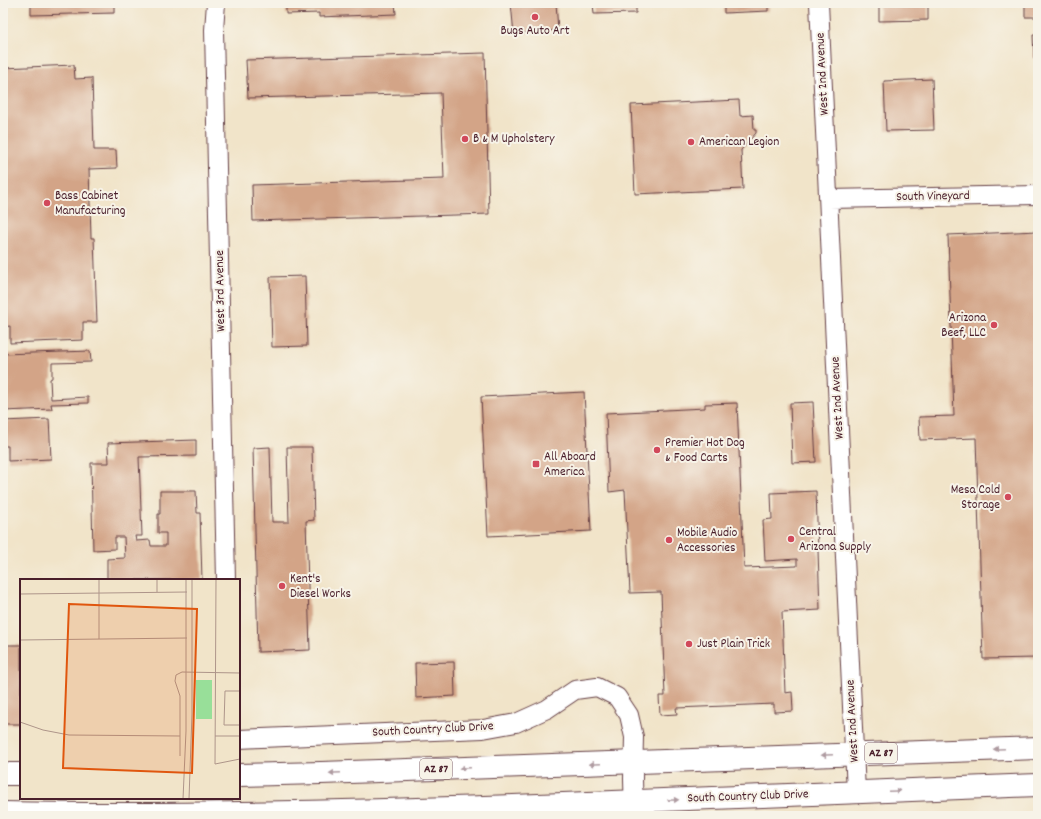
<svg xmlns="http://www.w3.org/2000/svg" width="1041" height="819" viewBox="0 0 1041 819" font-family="Dekko,sans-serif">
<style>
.building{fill:#d3a487}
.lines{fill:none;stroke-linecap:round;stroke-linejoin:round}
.street-casing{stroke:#633d43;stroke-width:20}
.primary-casing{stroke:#633d43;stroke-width:24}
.street{stroke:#fff;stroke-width:18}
.primary{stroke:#fff;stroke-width:22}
.oneway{fill:#ae9aa0}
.poi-dot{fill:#d1495b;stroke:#f7f3e8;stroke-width:1.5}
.labels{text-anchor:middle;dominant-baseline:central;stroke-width:4;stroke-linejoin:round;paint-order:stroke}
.shield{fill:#f7f3e8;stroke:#7e5f64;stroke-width:1}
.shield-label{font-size:12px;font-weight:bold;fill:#4a1f2b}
.poi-label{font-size:13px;fill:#4a1f2b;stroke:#f7f3e8;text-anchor:start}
.street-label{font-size:13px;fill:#4a1f2b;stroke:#f7f3e8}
.inset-road{fill:none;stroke:#ae958a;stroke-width:1}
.view{fill:#e0560e;fill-opacity:0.15;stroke:#e0560e;stroke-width:2}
.inset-edge{fill:none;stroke:#4a1f2b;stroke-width:2}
</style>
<rect width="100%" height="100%" fill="#f7f3e8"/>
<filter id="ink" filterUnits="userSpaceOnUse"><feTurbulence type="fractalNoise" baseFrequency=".025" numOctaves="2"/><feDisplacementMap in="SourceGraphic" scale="8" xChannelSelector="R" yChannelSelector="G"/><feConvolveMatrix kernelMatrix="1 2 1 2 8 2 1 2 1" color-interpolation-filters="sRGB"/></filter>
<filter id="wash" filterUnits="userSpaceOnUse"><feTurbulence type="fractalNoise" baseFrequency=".012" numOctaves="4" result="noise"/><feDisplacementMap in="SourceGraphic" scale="16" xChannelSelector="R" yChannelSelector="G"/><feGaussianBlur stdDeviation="0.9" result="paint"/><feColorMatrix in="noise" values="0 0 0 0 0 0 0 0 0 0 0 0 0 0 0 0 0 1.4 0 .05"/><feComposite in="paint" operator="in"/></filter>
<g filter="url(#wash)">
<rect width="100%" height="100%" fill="#f1e4c9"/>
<g id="blocks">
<path class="building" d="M31,3H114V13L31,15Z
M286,3H395L396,14L319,17V13L286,14Z
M511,3H556L558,30L514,34Z
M593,3H636V13L594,14Z
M724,3H768V11L724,13Z
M879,3H928V20L879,21Z
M1025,3H1038V17H1025Z
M1033,35H1038V59H1034Z
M485,53L489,214L253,221L252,185L444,179L441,93L248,98L246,60Z
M74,65L75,79L92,78L94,150H116L117,168L89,169L91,238H94L97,322H83V340L10,343V326L3,327V68Z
M932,79L934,130L886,131L884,81Z
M739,100L740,116L753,115L754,130H756V133L741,150L743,189L635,194L631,105Z
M1038,231V658L983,659L976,438L920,440L919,417L954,416L948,235Z
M305,276L307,346L272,347L270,277Z
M90,351L91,362L52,363V378L50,379L51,399L88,397V403L51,404L52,409L3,411V354Z
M584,392L591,531L488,536L481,397Z
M813,402L816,462L792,463L790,403Z
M737,403L744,568L797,566V559L765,561L763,520L772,519L771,493L816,491L820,610L782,612L785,693L792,692L793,711L774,712V704L676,708L677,714L660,715L659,696H665L661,592L630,593L625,490L609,492L606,413L705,408V404Z
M49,419L51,459L8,461V446H3V421Z
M196,440V456L139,457L142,536H135L136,541L150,540L151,546H166V533H158V514H160V491H196L197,513H200L202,580H107V559L125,558L124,537H115V549L93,550L91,463H109L108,443Z
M270,447L272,522H289L287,447H312L314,520L306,521L310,650L258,652L253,448Z
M3,645H21V724H4Z
M454,662L455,696L416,698L415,663Z"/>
</g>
</g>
<g filter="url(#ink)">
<use href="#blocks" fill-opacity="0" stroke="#633d43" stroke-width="1"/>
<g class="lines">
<g class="street-casing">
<path id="street" d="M216,3L214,30L226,580
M819,3L856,792
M829,199L1038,195
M239,739L483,729L516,723L547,709L575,690L597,687L617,697L629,715L634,737L633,779L634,816"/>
</g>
<g class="primary-casing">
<path id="primary" d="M3,774H21
M239,775L321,773L1038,748
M3,813C173,816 343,812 513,806C688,799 863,792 1038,785"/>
</g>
<use href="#street" class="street"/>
<use href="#primary" class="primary"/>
</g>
<defs><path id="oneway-solid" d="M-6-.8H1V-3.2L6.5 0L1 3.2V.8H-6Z"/></defs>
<g class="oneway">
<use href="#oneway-solid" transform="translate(999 749) rotate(178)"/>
<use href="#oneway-solid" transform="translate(827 755) rotate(178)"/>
<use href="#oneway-solid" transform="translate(595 764) rotate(178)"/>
<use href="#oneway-solid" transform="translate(465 768) rotate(178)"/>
<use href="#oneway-solid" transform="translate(335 773) rotate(178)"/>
<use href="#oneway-solid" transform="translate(895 791) rotate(-2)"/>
<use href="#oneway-solid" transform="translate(673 800) rotate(-2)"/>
</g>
</g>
<g class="poi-dot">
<circle cx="535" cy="17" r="4"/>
<circle cx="465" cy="139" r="4"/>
<circle cx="691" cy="142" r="4"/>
<circle cx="47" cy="203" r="4"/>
<circle cx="994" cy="325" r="4"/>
<circle cx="657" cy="450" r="4"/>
<rect x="532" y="460" width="8" height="8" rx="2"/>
<circle cx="1008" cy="497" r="4"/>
<circle cx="791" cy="539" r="4"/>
<circle cx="669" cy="540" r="4"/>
<circle cx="282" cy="586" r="4"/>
<circle cx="689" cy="644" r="4"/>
</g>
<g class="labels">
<g class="shield">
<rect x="865" y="743" width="32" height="20" rx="3"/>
<rect x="420" y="759" width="32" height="20" rx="3"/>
</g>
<g class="shield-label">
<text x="881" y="753">AZ 87</text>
<text x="436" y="769">AZ 87</text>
</g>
<g class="poi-label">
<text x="535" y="31" text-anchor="middle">Bugs Auto Art</text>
<text x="473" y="139">B &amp; M Upholstery</text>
<text x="699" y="142">American Legion</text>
<text x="55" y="196">Bass Cabinet<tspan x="55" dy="15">Manufacturing</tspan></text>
<text x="986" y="318" text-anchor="end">Arizona<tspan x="986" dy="15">Beef, LLC</tspan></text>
<text x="665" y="443">Premier Hot Dog<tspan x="665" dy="15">&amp; Food Carts</tspan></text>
<text x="544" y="457">All Aboard<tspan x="544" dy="15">America</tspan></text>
<text x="1000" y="490" text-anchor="end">Mesa Cold<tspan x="1000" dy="15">Storage</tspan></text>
<text x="799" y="532">Central<tspan x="799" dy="15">Arizona Supply</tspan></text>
<text x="677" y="533">Mobile Audio<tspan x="677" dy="15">Accessories</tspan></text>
<text x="290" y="579">Kent's<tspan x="290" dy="15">Diesel Works</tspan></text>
<text x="697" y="644">Just Plain Trick</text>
</g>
<g class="street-label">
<text transform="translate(823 74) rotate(-93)">West 2nd Avenue</text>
<text transform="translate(933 197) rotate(-1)">South Vineyard</text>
<text transform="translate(221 291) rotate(-91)">West 3rd Avenue</text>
<text transform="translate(838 398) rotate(-93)">West 2nd Avenue</text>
<text transform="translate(853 721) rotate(-93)">West 2nd Avenue</text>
<text transform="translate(433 730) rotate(-3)">South Country Club Drive</text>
<text transform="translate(748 797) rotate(-2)">South Country Club Drive</text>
</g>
</g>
<g transform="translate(20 579)">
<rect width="220" height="220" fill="#f1e4c9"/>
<path d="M176,101H192V140H176Z" fill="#98df99"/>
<path class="inset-road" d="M196,0L195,185L220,180M137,13V0M0,15L167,13M79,60V0M0,61L167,59M220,112H205L204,146H220M0,143L23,151L49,156L160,157M195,157H220M160,177V117L155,102L156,96L162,93L220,94M163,220L166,152V0M169,220L172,135V0"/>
<path class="view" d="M49,25L177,30L172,194L43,189Z"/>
<rect width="220" height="220" class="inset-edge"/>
</g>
<rect width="1041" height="819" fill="none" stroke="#f7f3e8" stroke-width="16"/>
</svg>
